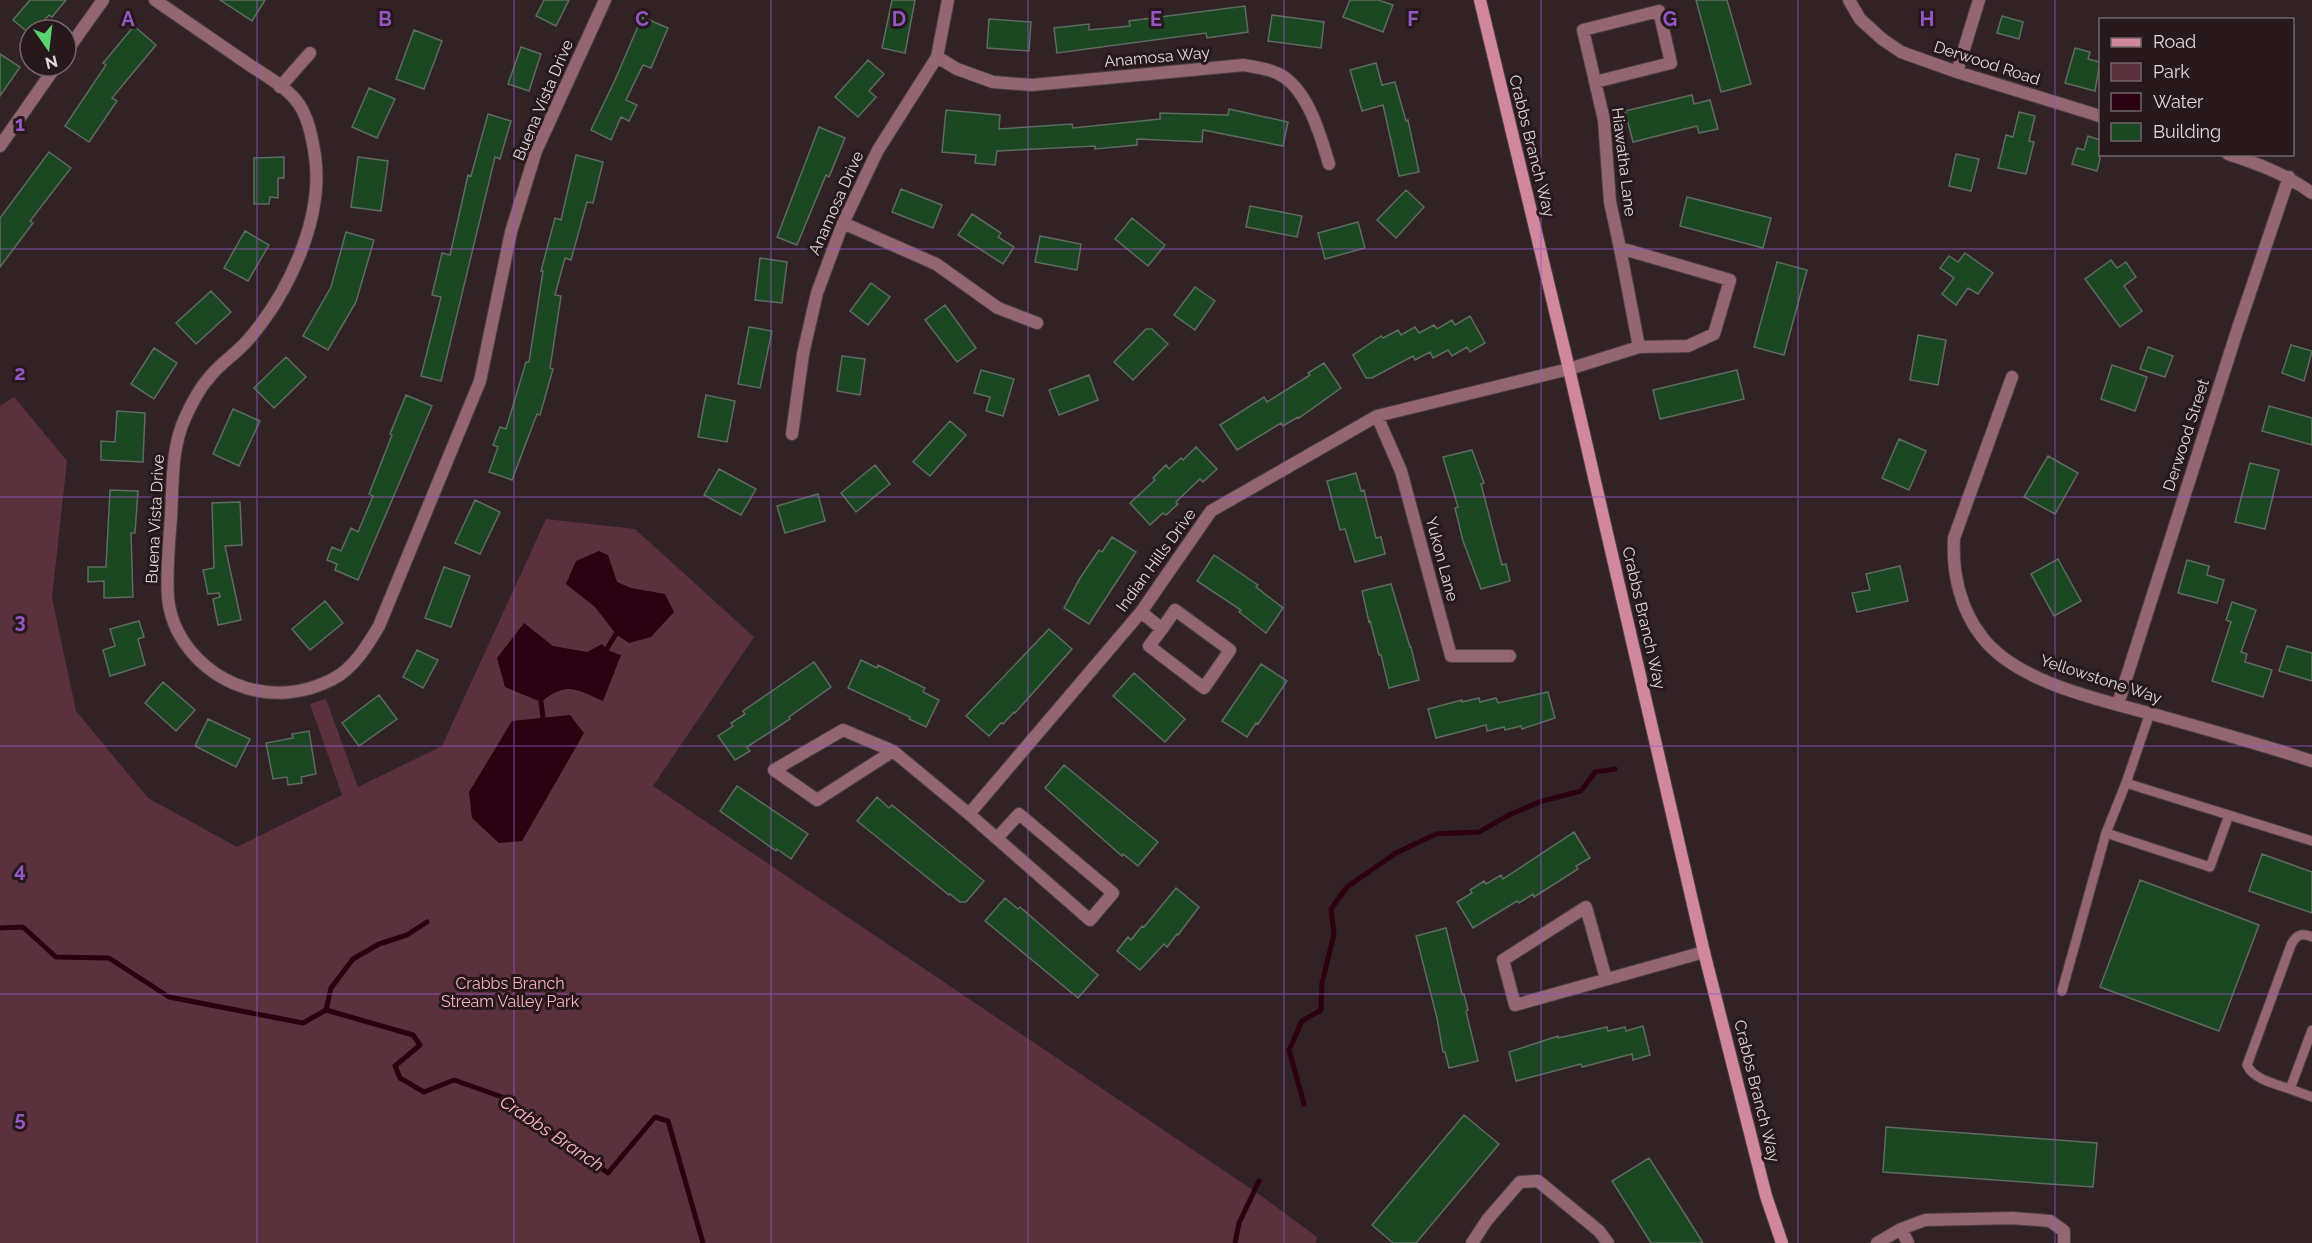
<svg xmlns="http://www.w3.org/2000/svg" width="2312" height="1243" viewBox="0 0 2312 1243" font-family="Raleway,sans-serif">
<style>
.green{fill:#5b313d}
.water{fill:#2b0010}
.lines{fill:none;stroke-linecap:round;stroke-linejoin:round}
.stream{stroke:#2b0010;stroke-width:5}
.building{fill:#1c4723;stroke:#5e6b5f;stroke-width:1.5}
.lane-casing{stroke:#4d3f43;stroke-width:11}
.street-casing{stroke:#4d3f43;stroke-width:14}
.secondary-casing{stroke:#4d3f43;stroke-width:14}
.lane{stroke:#946672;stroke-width:9}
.street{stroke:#946672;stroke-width:12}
.secondary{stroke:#d2889c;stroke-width:12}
.grid{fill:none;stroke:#9557c6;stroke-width:1.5;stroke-opacity:0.55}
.labels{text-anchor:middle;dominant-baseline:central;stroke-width:6;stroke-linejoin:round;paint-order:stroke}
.street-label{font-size:16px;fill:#e2d7da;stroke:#27181c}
.park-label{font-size:16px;fill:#f8b1c4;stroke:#27181c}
.water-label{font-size:18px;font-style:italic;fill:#fdb5c8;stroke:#27181c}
.grid-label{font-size:20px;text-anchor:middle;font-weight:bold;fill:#9557c6;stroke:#27181c;stroke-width:6;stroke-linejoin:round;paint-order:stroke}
</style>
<rect width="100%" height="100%" fill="#312226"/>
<path class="green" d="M14,397L67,461L52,598L76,711L148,798L237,847L342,795L310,704L326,699L358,787L442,746L546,519L635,529L754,637L653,786L1263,1197L1317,1237L1316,1243H0V406Z"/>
<path class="water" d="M599,551L608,555L617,582L631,588L665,594L674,612L651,637L629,643L616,634L595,607L566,584L576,561Z
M524,623L553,646L587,652L602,644L607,650L621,655L603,701C575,689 567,681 541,702L505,687L497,658Z
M570,715L584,733L522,841L499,843L472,818L469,792L512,721Z"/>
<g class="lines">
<path class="stream" d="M606,650L616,634
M541,702L543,718
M0,928L23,927L56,957L109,958L169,997L303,1023L326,1010L413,1035L420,1045L395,1066L400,1078L424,1092L454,1080L505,1098L608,1173L655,1117L668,1121L703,1243
M326,1010L331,988L353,959L379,944L407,935L427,922
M1304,1104L1289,1050L1302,1021L1321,1010L1322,983L1334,934L1331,909L1347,887L1396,853L1436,834L1479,832L1509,815L1539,802L1581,791L1595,772L1615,769
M1235,1243L1239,1223L1259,1181"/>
</g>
<path class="building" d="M30,0H66L52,17L49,15L36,30H30V34L13,20Z
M220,0H265L252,21Z
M544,0H569L556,26L536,16Z
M892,0H915L905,53L882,48Z
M1350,0H1378L1393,5L1383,32L1343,17Z
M1696,0H1727L1751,84L1721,92Z
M1245,6L1248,32L1207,38L1206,33L1057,53L1054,28L1089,24V30L1130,26L1129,21Z
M1272,15L1324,22L1321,48L1268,41Z
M2002,16L2023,22L2019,39L1997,33Z
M642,17L668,28L651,68L643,65L626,100L637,105L629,121L621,117L611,140L591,130L615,80Z
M989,19L1031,22L1029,51L987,48Z
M134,26L156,45L112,98L117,101L89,142L65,126L106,65L103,63Z
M414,30L442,41L424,89L396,79Z
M521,47L541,54L529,91L508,84Z
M2075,48L2090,52L2088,59L2100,62L2095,91L2065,83Z
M0,54L20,67L0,96Z
M868,60L884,74L869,91L876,97L858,117L835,97Z
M1376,63L1382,85L1395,82L1406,121L1408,120L1419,172L1399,176L1383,105L1362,111L1350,70Z
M369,88L395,99L377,138L352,127Z
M1692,95L1694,104L1710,100L1718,129L1699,133L1697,126L1633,142L1625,111Z
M1229,109L1288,122L1283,146L1203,130L1202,142L1137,139V145L1095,149V146L997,151L995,165L975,163L976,155L942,152L946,110L1000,115L999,129L1072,124L1073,128L1160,119V113L1228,115Z
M2019,112L2035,116L2029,141L2034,142L2026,174L1998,168L2006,135L2013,137Z
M488,114L511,121L500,159L495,157L441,381L421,376L441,297L432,295L442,253L450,255L468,175L471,176Z
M819,127L845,138L829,177L826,175L797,245L777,237Z
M2088,136L2100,140V159L2097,171L2072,164L2077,148L2084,150Z
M49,152L71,168L30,221L33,223L0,267V218Z
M1956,154L1979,159L1971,191L1949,186Z
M576,155L603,162L593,203L587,202L571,260L565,258L555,295L561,296L550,368L553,369L540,415L537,414L512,480L489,472L498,447L493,445L500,427L506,429L526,362H529L543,271H541L555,218L561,220Z
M284,157V178H278V198L270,197L269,204H254V158Z
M358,157L388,161L381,211L351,207Z
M901,189L942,205L933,228L892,212Z
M1406,190L1424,207L1396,238L1377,220Z
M1687,197L1771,218L1763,248L1680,226Z
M1250,206L1302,216L1297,237L1246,227Z
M972,214L1001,233L998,237L1014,247L1003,264L958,235Z
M1132,218L1165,245L1148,266L1115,239Z
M1358,222L1365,248L1325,259L1318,233Z
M245,231L269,245L248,281L224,268Z
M346,232L374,240L356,302L328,350L303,336L331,287Z
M1040,236L1081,244L1077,270L1035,262Z
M1965,253L1993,273L1978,294L1968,288L1956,305L1942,294L1954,278L1940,268L1949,256L1958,262Z
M760,258L787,262L782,303L755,300Z
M2111,260L2117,268L2126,262L2136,277L2124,286L2142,311L2120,327L2085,279Z
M1777,262L1807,270L1784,355L1754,347Z
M871,283L890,297L868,325L850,311Z
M1195,287L1215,301L1195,330L1174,315Z
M211,291L231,312L196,344L176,323Z
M945,305L976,348L957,362L925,320Z
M1470,316L1485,343L1470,352L1467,347L1452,356L1448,350L1433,358L1430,352L1415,360L1413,356L1372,378H1366L1353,355L1381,336L1383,338L1398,330L1401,335L1415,327L1419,333L1434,325L1437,329L1452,320L1455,325Z
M749,327L772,331L760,388L738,384Z
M1146,329H1152L1168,344L1133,380L1114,362Z
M1918,335L1946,340L1938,385L1910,380Z
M2291,345L2312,351L2304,381L2282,373Z
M2148,347L2173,356L2165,377L2140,369Z
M154,348L177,363L154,399L131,384Z
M842,356L865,359L860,395L837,391Z
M286,357L306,377L274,408L254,388Z
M1324,363L1341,388L1299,418L1298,417L1283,426L1281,423L1237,450L1220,425L1264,397L1267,402L1310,375L1308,373Z
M2112,365L2147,377L2135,411L2101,399Z
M981,370L1014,379L1003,416L986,411L990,397L974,393Z
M1737,370L1744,399L1660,419L1653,390Z
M1089,375L1098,400L1059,415L1049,390Z
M406,395L432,406L358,580L335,570L337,564L327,560L332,547L341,551L351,528L358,532L373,496L369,494L392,435L390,434Z
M706,395L735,401L727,442L698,437Z
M2269,406L2312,418V445L2262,431Z
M233,409L260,421L239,466L213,454Z
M117,411L145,413L143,462L101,460V441L115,442Z
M950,421L966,435L930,476L913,462Z
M1899,439L1926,451L1909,490L1882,478Z
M1196,447L1217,469L1203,482L1200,479L1176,502L1178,504L1166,515L1163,513L1150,525L1130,503L1155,480L1153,478L1166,465L1169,469L1181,458L1183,460Z
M1472,450L1484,483L1481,484L1502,565L1506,564L1510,581L1481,589L1463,541L1455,508L1458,507L1443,457Z
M2048,456L2078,473L2055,514L2024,497Z
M2250,463L2279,470L2265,529L2235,522Z
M875,465L890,484L856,512L841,493Z
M719,469L756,489L741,515L704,495Z
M1356,473L1361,491L1364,490L1376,538L1381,537L1385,554L1355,562L1345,529L1340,530L1327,481Z
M110,490L138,491L135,533H131L133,597L104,598V581L88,582V567H106Z
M818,494L825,521L785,533L777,506Z
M475,500L500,512L480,554L455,543Z
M240,502L242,545L225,546L241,620L218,625L213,599L220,597L219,593L208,594L203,570L214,568L212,503Z
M1112,537L1136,552L1089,624L1064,608L1080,578L1099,550L1102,552Z
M1214,555L1258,585L1256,587L1283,608L1266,633L1239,612L1241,610L1197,581Z
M2058,559L2081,601L2054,616L2031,574Z
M2187,560L2209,566L2207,575L2224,580L2217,603L2178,593Z
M1900,566L1908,601L1857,612L1852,593L1870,590L1866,574Z
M444,567L470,576L451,627L425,618Z
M1391,584L1410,647H1411L1419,680L1389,688L1381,655H1379L1370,621L1369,622L1362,591Z
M325,601L343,623L310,650L292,629Z
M2232,602L2256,610L2241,652L2247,654L2245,662L2272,670L2263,697L2212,681L2231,622L2226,620Z
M139,621L144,637L138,639L145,665L110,676L103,650L115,646L110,629Z
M1049,629L1072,649L1015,713L1014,712L1003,724L1001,723L989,736L966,716Z
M2287,646L2312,653V681L2279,671Z
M417,650L438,660L423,688L403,677Z
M861,660L877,668L878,665L925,688L923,692L939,700L926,727L909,719L910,717L848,688Z
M814,662L831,687L789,717L790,719L747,747L750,751L735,760L718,736L733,726L731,723L745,714L743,711Z
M1261,664L1287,681L1258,724L1256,723L1247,737L1222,721Z
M1134,673L1185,719L1165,742L1113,696Z
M163,682L195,710L176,731L145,703Z
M1548,692L1555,718L1522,729L1521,726L1505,730L1504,727L1487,731L1486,725L1436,738L1428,709L1462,700V702L1479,698L1480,702L1496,698L1498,703Z
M379,695L397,719L359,746L342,723Z
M208,719L250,739L236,767L195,746Z
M309,731L316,774L301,777L302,783L288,785L287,777L273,779L266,743L293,738L292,734Z
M1064,765L1158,842L1138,866L1123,854L1122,856L1045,788Z
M737,786L808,834L791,859L777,849L776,851L720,811Z
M877,797L889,808L892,805L984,881L966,902H960L950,894L949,895L857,821Z
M1574,832L1590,858L1576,866L1578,869L1534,897L1533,894L1519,903L1517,901L1473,928L1457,902L1472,893L1470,890L1484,881L1486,884L1501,875L1503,879Z
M2262,854L2312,872V913L2249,891Z
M2140,880L2259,925L2219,1031L2100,987Z
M1176,888L1199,907L1178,935L1177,934L1167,947L1164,944L1140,970L1117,951L1128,937L1131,940L1142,926L1144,927Z
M1005,898L1018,909L1020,907L1098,975L1078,998L985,921Z
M1446,928L1462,994H1464L1468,1010L1466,1011L1478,1061L1449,1068L1445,1052H1443L1437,1018L1416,936Z
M1643,1026L1650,1055L1633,1060L1632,1054L1582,1067L1581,1064L1516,1081L1509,1052L1558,1036V1038L1607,1027L1608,1031L1625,1027L1626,1031Z
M1464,1115L1499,1144L1416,1243H1393L1372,1225Z
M1886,1127L2097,1143L2093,1187L1883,1172Z
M1649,1158L1688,1219L1703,1243H1651L1612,1181Z"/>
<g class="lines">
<g class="lane-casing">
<path id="lane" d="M2150,713L2126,783L2312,841
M2126,783L2106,833L2210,867L2229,815
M2062,991L2106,833
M2312,1030L2290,1089L2312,1097
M2290,1089C2276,1084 2254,1080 2247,1065L2291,945C2296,935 2302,932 2312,937"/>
</g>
<g class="street-casing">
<path id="street" d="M155,0C187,22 219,44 251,66C265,75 284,86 295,99C308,114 312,137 315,156C324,219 288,294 248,340C236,354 219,364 208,379C199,389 191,405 185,418C171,448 173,485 171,517C169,544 166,571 168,598C169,608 173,622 178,632C208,688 276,709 333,679C354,668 367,646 379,626L480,381L511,232L536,151L605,0
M1849,0L1860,19L1882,39L1901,52L1957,72L2100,116
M66,52L103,0
M937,57L957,69L993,82L1032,85L1244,65C1259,68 1272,69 1284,77C1309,94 1321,137 1329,164
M1957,72L1979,0
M280,87L310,53
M0,146L56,66
M2228,154C2259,164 2285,174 2312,193
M843,223L936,264L998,308L1037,323
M1620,248L1639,347
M2012,377L1954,538C1952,572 1960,609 1982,637C2019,685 2107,701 2163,717C2213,731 2263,745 2312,761
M1377,416L1401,471L1451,656H1510
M792,434L803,354L817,293L843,223L878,150L937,57L948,0
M1141,612L1162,629L1149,646L1204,688L1230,650L1175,610L1162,629
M2118,704L2237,331L2289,177
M893,751L817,800L774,770L843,730L893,751L969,814L1090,920L1113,893L1019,814L997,838
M969,814L1141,612L1211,511L1377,416L1569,369L1639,347L1688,346L1714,334L1730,280L1620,248L1610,202L1604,120L1583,30L1659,11L1671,63L1595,82
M1606,979L1586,907L1503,960L1515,1005L1704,952
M1901,1229L1908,1243
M1472,1243L1487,1220L1520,1182L1538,1181L1599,1231L1608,1243
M1877,1243L1901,1229L1925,1220L2012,1218L2050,1221L2064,1231V1243"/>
</g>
<g class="secondary-casing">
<path id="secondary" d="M1480,0L1569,369L1704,952L1766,1196L1782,1243"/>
</g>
<use href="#lane" class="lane"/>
<use href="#street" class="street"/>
<use href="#secondary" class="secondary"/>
</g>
<path class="grid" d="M257,0V1243M514,0V1243M771,0V1243M1028,0V1243M1284,0V1243M1541,0V1243M1798,0V1243M2055,0V1243M0,249H2312M0,497H2312M0,746H2312M0,994H2312"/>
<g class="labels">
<g class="street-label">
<text transform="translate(1157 57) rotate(-5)">Anamosa Way</text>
<text transform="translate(1987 63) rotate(18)">Derwood Road</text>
<text transform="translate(543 100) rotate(-67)">Buena Vista Drive</text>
<text transform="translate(1532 146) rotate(76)">Crabbs Branch Way</text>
<text transform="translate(1624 162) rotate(83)">Hiawatha Lane</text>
<text transform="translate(836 203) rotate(-66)">Anamosa Drive</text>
<text transform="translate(2186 435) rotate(-72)">Derwood Street</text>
<text transform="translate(155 519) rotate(-87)">Buena Vista Drive</text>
<text transform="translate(1442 559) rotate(75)">Yukon Lane</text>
<text transform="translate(1156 560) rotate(-54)">Indian Hills Drive</text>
<text transform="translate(1644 618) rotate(77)">Crabbs Branch Way</text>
<text transform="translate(2101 679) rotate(18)">Yellowstone Way</text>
<text transform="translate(1757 1091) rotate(76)">Crabbs Branch Way</text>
</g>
<g class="park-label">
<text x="510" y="983">Crabbs Branch<tspan x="510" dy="18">Stream Valley Park</tspan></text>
</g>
<g class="water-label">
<text transform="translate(552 1133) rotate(34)">Crabbs Branch</text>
</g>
</g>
<g class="grid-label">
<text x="128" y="26">A</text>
<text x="385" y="26">B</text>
<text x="642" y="26">C</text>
<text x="899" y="26">D</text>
<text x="1156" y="26">E</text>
<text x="1413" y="26">F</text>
<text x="1670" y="26">G</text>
<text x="1927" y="26">H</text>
<text x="20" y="131">1</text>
<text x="20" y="380">2</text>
<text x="20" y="628">3</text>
<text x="20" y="877">4</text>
<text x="20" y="1126">5</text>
</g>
<rect x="2099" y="18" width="195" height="138" fill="#27181c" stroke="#726468" stroke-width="1.5"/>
<rect x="2111" y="38" width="30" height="9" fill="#d2889c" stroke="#726468" stroke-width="1.5"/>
<text x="2153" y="48" font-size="18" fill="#e2d7da">Road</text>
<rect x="2111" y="63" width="30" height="18" fill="#5b313d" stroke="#726468" stroke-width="1.5"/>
<text x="2153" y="78" font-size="18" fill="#e2d7da">Park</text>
<rect x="2111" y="93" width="30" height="18" fill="#2b0010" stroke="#726468" stroke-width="1.5"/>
<text x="2153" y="108" font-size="18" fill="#e2d7da">Water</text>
<rect x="2111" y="123" width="30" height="18" fill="#1c4723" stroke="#726468" stroke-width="1.5"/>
<text x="2153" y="138" font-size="18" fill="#e2d7da">Building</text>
<g transform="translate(48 48) rotate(166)"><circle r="28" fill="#27181c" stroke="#726468" stroke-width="1.5"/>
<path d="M0-4.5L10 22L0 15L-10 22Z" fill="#59d56f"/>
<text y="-9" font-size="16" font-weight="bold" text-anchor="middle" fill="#e2d7da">N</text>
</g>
</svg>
